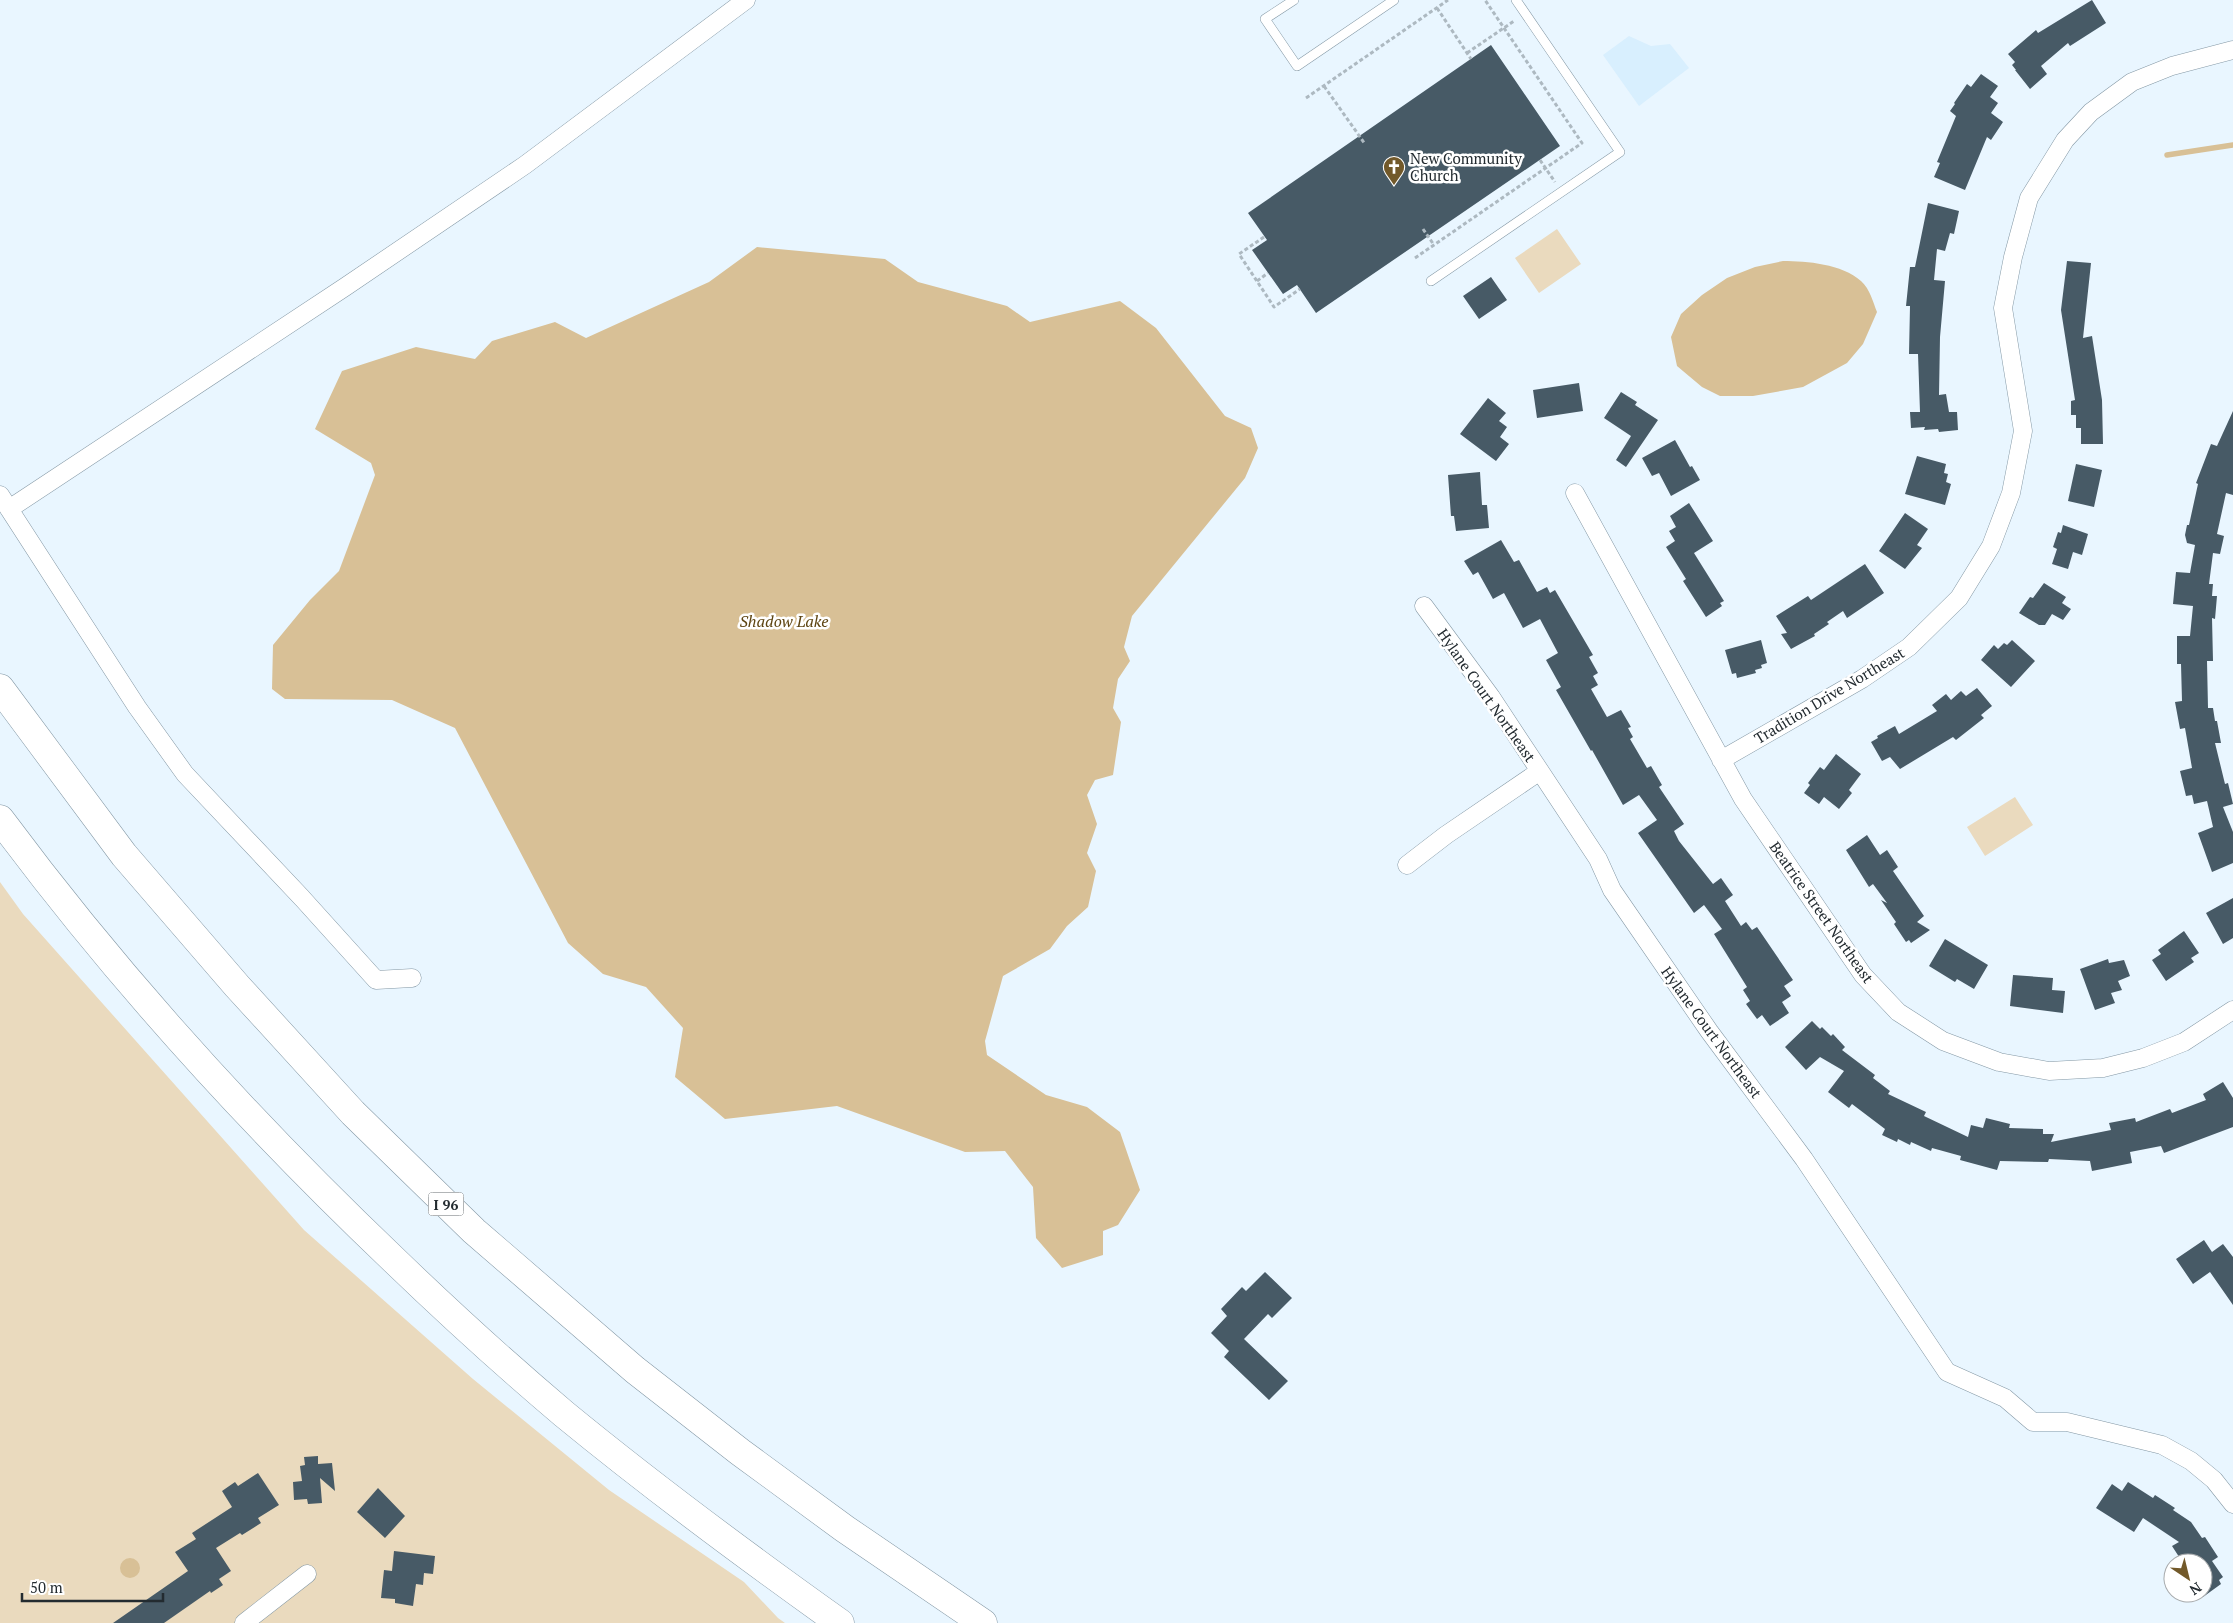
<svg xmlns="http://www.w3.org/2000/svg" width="2233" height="1623" viewBox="0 0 2233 1623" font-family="'PT Serif',serif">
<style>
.built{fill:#d8effe}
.green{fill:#eadabe}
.water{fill:#d8c096}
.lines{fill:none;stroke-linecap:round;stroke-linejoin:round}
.stream{stroke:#d8c096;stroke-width:5.5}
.building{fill:#475a66}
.service-casing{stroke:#8498a5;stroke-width:10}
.minor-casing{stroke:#8498a5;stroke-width:19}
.motorway-casing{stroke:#8498a5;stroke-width:29}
.path{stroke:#adb9c1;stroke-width:3;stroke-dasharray:4 2.5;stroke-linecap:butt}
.service{stroke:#fff;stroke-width:9}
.minor{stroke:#fff;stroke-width:18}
.motorway{stroke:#fff;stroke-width:28}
.labels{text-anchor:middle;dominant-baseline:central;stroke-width:5;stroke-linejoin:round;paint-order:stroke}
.shield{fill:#fff;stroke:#656b6e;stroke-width:1}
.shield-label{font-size:14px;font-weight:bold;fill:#232b30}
.poi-label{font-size:15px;fill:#232b30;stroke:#fff;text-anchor:start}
.street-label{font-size:15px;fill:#232b30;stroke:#fff}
.water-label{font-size:16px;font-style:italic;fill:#5d4411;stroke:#fff}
</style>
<rect width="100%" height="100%" fill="#e9f6ff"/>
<path class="built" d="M1629,36L1651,46L1670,44L1689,68L1639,106L1603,55Z"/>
<path class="green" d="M1557,229L1581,264L1539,293L1515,258Z
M2015,797L2033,825L1985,856L1967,827Z
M0,882L23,914L304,1230L473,1379L609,1490L744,1582L778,1618L785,1623H0Z"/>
<path class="water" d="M757,247L885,259L918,282L1007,306L1030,322L1120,301L1156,328L1225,416L1251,428L1258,448L1245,478L1132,616L1124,647L1130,661L1118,679L1113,708L1121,722L1113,775L1095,780L1087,795L1097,824L1087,853L1096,871L1088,907L1067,926L1050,949L1003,976L985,1041L987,1055L1046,1095L1087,1107L1120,1132L1140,1190L1118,1225L1103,1231V1255L1062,1268L1036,1238L1033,1187L1005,1151L965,1152L837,1106L725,1119L675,1077L683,1028L646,987L603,974L568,943L455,728L392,700L285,699L272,689L273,645L310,600L339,571L375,475L371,463L315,429L342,371L416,347L475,359L492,341L555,322L586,338L709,282Z
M1783,261C1807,261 1842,264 1861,281C1870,289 1873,302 1877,312L1863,344L1847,363L1803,387L1753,396H1720L1702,387L1677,366L1671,337L1681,314L1702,295L1727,278L1755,267Z
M120 1568a10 10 0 1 1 20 0a10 10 0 1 1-20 0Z"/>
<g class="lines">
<path class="stream" d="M2167,155L2233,145"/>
</g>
<path class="building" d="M2092,0L2106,23L2070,46L2068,43L2041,66L2047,74L2030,89L2015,70H2016L2012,65L2015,62L2008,54L2036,30L2038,33Z
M1491,45L1560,146L1316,313L1297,285L1283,294L1252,250L1267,240L1248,213Z
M1981,74L1998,86L1990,97L1998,103L1991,113L2003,122L1991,140L1987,137L1965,190L1934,177L1940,163L1937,162L1956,116L1950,111L1955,104L1954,103L1967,84L1971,87Z
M1928,203L1959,211L1954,234L1950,233L1945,251L1937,249L1934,280L1945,281L1940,337L1939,395L1946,394L1949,412H1957L1958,430L1939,432L1938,429L1924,430L1925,427L1911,428L1910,412H1920L1918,354H1909L1910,306H1906L1910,267H1915Z
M2067,261L2091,263L2083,338L2092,336L2102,400L2103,444H2081V428H2076V415H2071V401L2075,400L2061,310Z
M1491,277L1507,300L1479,319L1463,296Z
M1579,383L1583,411L1537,418L1533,390Z
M1621,392L1637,402L1635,405L1658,420L1626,467L1616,460L1631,436L1604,418Z
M1488,398L1506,413L1499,421L1507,427L1500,437L1509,444L1496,461L1460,434Z
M2233,411V495L2226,493L2217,534L2224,536L2220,554L2213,553L2209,584H2213L2212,596H2217L2215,619L2212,618L2213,661H2207L2208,708H2213L2215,721H2217L2221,743H2215L2225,784L2228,783L2233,804L2223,807L2233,832V863L2212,872L2198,833L2213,827L2207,801L2194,804L2192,795L2186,796L2180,771L2192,768L2185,728L2180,729L2175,702L2182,701L2181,664H2177V636H2190L2193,606L2173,604L2176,572L2190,573L2195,545L2187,543L2185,535L2187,525H2189L2198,484L2196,483L2211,444L2217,446Z
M1675,440L1690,467L1692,466L1700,480L1671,496L1659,473L1652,476L1642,458Z
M1917,456L1946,464L1944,473L1948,474L1946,482L1951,484L1945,505L1905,494Z
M2076,464L2102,470L2094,507L2068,501Z
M1480,472L1482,505H1487L1489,528L1456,531L1454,516H1451L1448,475Z
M1689,503L1713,541L1694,553L1724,601L1720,603L1722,606L1706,617L1683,581L1686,579L1666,547L1675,541L1669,531L1676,527L1670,516Z
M1905,513L1928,529L1917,545L1922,548L1905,569L1879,551Z
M2063,525L2088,534L2082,555L2073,552L2068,569L2052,564L2057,549L2053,547L2058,532L2061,533Z
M1501,540L1514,562L1519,560L1537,592L1547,587L1550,593L1555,590L1593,655L1589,657L1598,673L1593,676L1598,685L1591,689L1607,717L1621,710L1631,727L1628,728L1633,737L1630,739L1647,768L1651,766L1662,785L1659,787L1684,824L1674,831L1679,841L1713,884L1721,878L1733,895L1725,901L1741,926L1746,922L1752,930L1757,927L1793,980L1784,986L1791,996L1782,1002L1789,1013L1770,1026L1762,1015L1757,1019L1746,1004L1750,1001L1743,990L1747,987L1714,934L1722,929L1704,905L1694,913L1638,833L1657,820L1639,795L1623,805L1592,750L1591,751L1556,690L1561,687L1546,660L1558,653L1540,619L1523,628L1504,593L1493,599L1478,572L1473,575L1464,561Z
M1865,564L1884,593L1847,618L1843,611L1827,622L1829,624L1814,634L1815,636L1791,649L1781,634L1787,633L1776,616L1808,596L1811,600Z
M2044,583L2066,597L2062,603L2071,609L2063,620L2052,614L2045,625H2039L2019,613L2030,597L2033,598Z
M1761,640L1767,663L1761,665L1762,668L1755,670L1756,673L1737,678L1736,673L1732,674L1725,650Z
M2012,640L2035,661L2011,687L1981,660L1994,645L1998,649L2004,643L2007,645Z
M1977,688L1992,706L1981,715L1984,718L1956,740L1953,737L1900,769L1890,757L1882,761L1871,742L1878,738L1877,736L1895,726L1899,734L1937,711L1932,705L1946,694L1951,700L1961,691L1966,696Z
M1836,754L1861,774L1849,790L1852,793L1839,809L1824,797L1819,804L1804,793L1810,785L1808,783L1820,767L1824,770Z
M1867,835L1880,855L1887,850L1898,867L1893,871L1924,916L1917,922L1930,930L1911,943L1909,940L1906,942L1894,924L1896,922L1881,900L1887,903L1873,884L1869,887L1846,850Z
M2233,898V938L2223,944L2206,913Z
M2184,931L2199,953L2191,958L2194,962L2166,981L2152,960L2161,954L2158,950Z
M1945,939L1988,965L1974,989L1957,979L1955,982L1929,966Z
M2108,959L2109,963L2124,960L2130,976L2118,981L2122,990L2111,993L2115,1003L2095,1010L2080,969Z
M2013,975L2053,978L2052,990L2065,991L2063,1013L2010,1006Z
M1812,1021L1820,1029L1822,1027L1831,1036L1833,1034L1845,1047L1842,1050L1875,1075L1873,1078L1890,1091L1888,1094L1926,1112L1924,1116L1968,1137L1971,1125L1983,1128L1986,1118L2010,1124L2009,1128L2043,1129V1134H2054L2051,1142L2111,1130L2109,1123L2135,1118L2136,1122L2170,1109L2172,1113L2206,1100L2203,1094L2223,1082L2233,1098V1127L2164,1153L2161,1146L2130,1152L2132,1163L2092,1171L2090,1161L2049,1159L2048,1162L2000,1161L1997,1170L1960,1160L1961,1156L1932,1148L1931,1151L1911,1142L1910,1145L1898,1139L1897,1142L1882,1135L1885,1129L1852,1104L1849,1108L1828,1092L1844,1071L1820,1057L1806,1070L1785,1047Z
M2204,1240L2212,1252L2223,1244L2233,1257V1305L2210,1272L2193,1284L2176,1259Z
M1265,1272L1292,1298L1272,1318L1268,1314L1244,1339L1288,1381L1269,1400L1224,1357L1229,1351L1211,1333L1227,1316L1221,1309L1242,1287L1246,1291Z
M318,1456V1464L332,1463L335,1491L320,1478L322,1503L308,1504L307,1499L294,1500L293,1482L302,1481L300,1466L305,1465L304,1457Z
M258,1473L279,1505L258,1518L261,1523L242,1535L240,1533L216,1548L231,1571L219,1579L223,1585L211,1593L210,1591L164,1623H113L188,1571L175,1552L196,1539L192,1533L232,1507L222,1491L235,1482L238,1486Z
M2128,1482L2153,1498L2155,1495L2175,1508L2173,1510L2191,1522L2202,1538L2205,1537L2218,1557L2212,1561L2223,1577L2219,1580L2221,1584L2203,1597V1563H2183L2172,1546L2179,1542L2143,1518L2134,1532L2096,1508L2112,1484L2122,1491Z
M378,1488L405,1516L385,1538L357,1512Z
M394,1551L435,1556L433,1574L424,1573L423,1585L416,1584L413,1606L395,1603V1599L381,1598L384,1570L392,1571Z"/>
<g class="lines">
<g class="service-casing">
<path id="service" d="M1294,0L1265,19L1297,66L1394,0
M1431,281L1620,152L1516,0"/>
</g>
<g class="minor-casing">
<path id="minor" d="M1575,493L1743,799L1863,975L1898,1012L1943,1041L1999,1062L2049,1071L2103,1068L2143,1058L2184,1042L2233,1010
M0,495L137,707L185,774L302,898L376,980L412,978
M9,509L345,287L525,165L746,0
M1424,606L1491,697L1598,859L1612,890L1709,1031L1804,1159L1947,1372L2005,1398L2033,1422H2067L2162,1445L2191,1461L2214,1480L2233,1504
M1721,760L1862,679L1909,647L1959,598L1991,546L2011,493L2023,431L2003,308L2013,257L2029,198L2065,140L2091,112L2132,82L2172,66L2233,50
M1407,865L1446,835L1540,771
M244,1623L307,1574"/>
</g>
<g class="motorway-casing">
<path id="motorway" d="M0,688L124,855L237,986L353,1113L474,1231L635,1370L740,1452L845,1529L983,1623
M0,819C118,978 251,1124 394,1260C449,1313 506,1365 564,1414C653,1487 746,1556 840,1623"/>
</g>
<path class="path" d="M1437,8L1471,59
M1467,53L1514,21
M1324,86L1365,144
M1306,98L1448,0
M1540,160L1555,182
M1423,229L1434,245
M1264,237L1239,254L1274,307L1300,289
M1415,258L1582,143L1485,0
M1257,281L1268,273"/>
<use href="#service" class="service"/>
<use href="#minor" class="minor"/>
<use href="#motorway" class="motorway"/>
</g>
<defs>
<g id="church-pin" transform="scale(1.125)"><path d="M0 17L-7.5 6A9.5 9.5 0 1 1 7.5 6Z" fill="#72592a" stroke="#fff"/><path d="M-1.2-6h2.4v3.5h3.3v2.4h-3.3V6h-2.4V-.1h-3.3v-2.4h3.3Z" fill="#fff"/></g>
</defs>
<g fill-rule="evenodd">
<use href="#church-pin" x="1394" y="167"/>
</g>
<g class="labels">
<rect class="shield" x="428.5" y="1192.5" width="35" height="23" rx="4"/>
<g class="shield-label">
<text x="446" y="1204">I 96</text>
</g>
<g class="poi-label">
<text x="1410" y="158">New Community<tspan x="1410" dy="17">Church</tspan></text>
</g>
<g class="street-label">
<text transform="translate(1487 695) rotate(55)">Hylane Court Northeast</text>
<text transform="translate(1829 695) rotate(-31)">Tradition Drive Northeast</text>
<text transform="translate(1822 912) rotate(55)">Beatrice Street Northeast</text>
<text transform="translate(1712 1032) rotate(54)">Hylane Court Northeast</text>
</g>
<g class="water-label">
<text x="784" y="621">Shadow Lake</text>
</g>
</g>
<g transform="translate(2188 1578) rotate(145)"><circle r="24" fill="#ffffff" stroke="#a7aaac"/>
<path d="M0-4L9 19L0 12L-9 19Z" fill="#72592a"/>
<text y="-8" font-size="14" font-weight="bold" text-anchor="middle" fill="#232b30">N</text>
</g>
<path d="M22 1593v8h141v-8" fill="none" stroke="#232b30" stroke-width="2.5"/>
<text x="30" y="1593" font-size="15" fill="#232b30" stroke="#ffffff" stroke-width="4" paint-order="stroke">50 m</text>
</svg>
